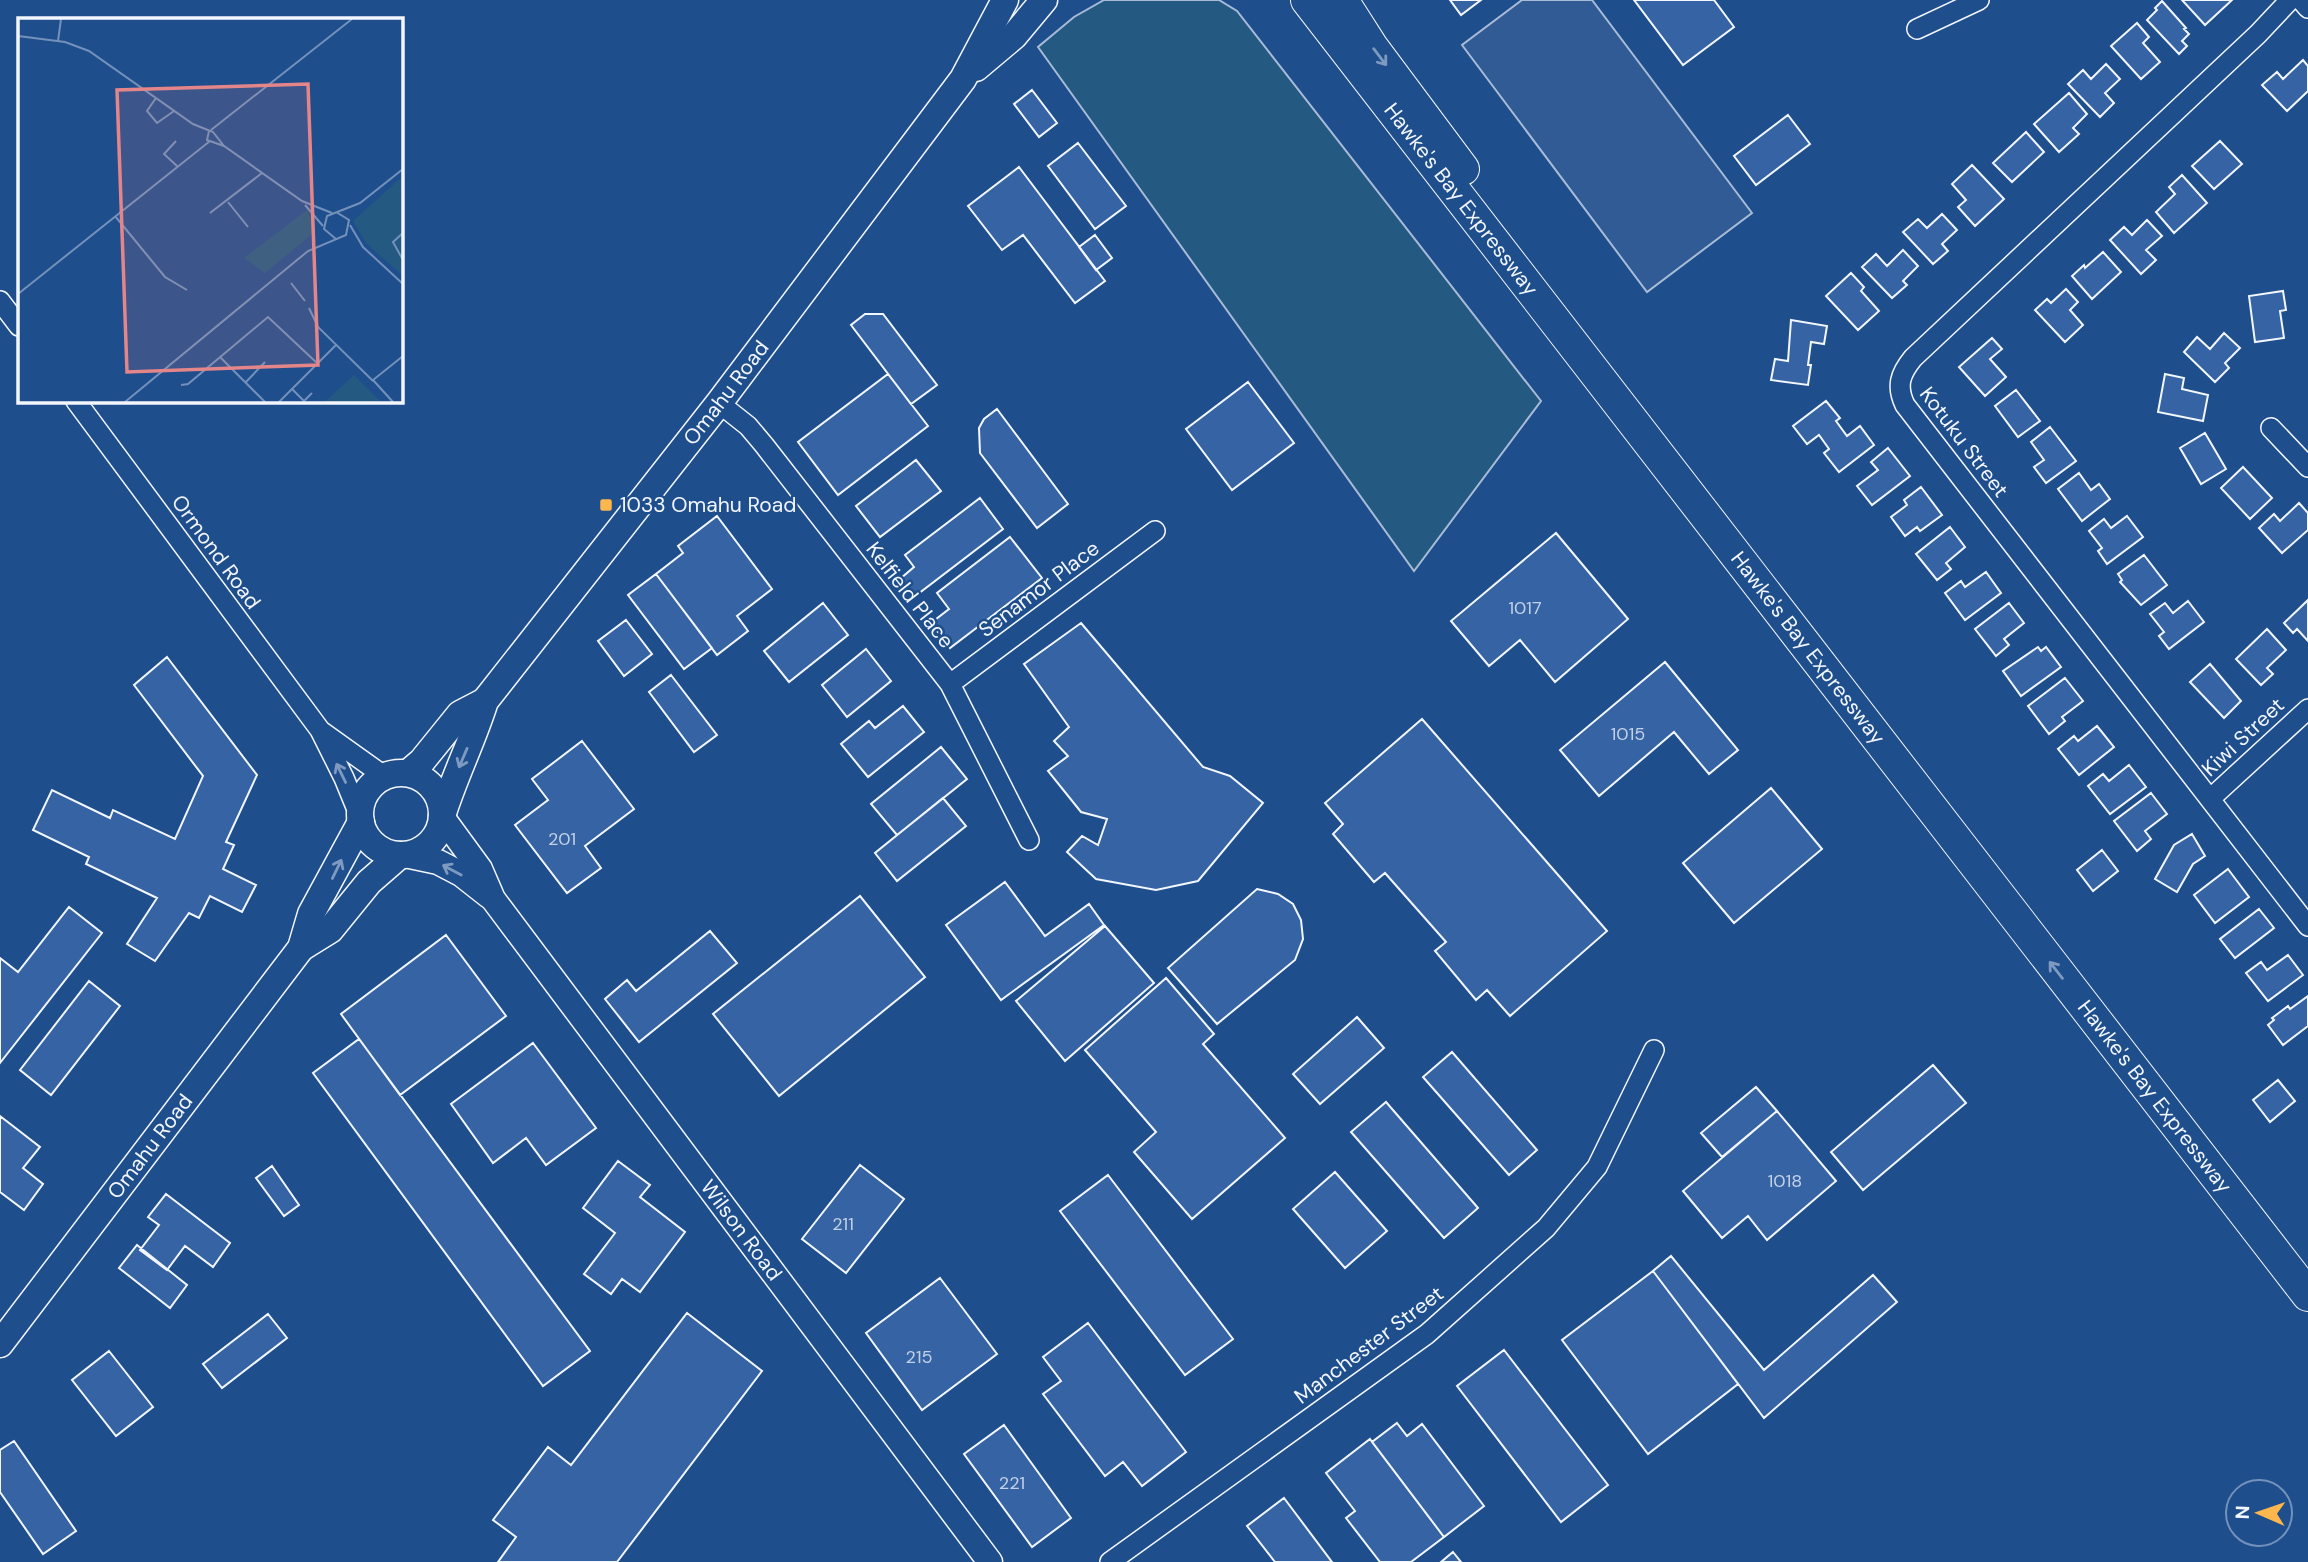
<svg xmlns="http://www.w3.org/2000/svg" width="2308" height="1562" viewBox="0 0 2308 1562" font-family="'DM Sans',sans-serif">
<style>
.green{fill:#245a82;stroke:#a8bbd7;stroke-width:2}
.parking{fill:#305b95;stroke:#a8bbd7;stroke-width:2}
.building{fill:#3563a3;stroke:#f2f6ff;stroke-width:2}
.lines{fill:none;stroke-linecap:round;stroke-linejoin:round}
.minor-casing{stroke:#f2f6ff;stroke-width:22}
.tertiary-casing{stroke:#f2f6ff;stroke-width:27}
.secondary-casing{stroke:#f2f6ff;stroke-width:29}
.trunk-casing{stroke:#f2f6ff;stroke-width:34}
.minor{stroke:#1f4e8c;stroke-width:19}
.tertiary{stroke:#1f4e8c;stroke-width:24}
.secondary{stroke:#1f4e8c;stroke-width:26}
.trunk{stroke:#1f4e8c;stroke-width:32}
.oneway{stroke:#7e9ac0}
.poi-dot{fill:#ffb74d;stroke:#1f4e8c;stroke-width:2.5}
.labels{text-anchor:middle;dominant-baseline:central;stroke-width:5;stroke-linejoin:round;paint-order:stroke}
.number-label{font-size:18px;fill:#c3d1e8}
.street-label{font-size:21px;fill:#f2f6ff;stroke:#1f4e8c}
.poi-label{font-size:21px;fill:#f2f6ff;stroke:#1f4e8c;text-anchor:start}
.inset-road{fill:none;stroke:#7391ba;stroke-width:2}
.view{fill:#e38589;fill-opacity:0.15;stroke:#e38589;stroke-width:3.5}
.inset-edge{fill:none;stroke:#f2f6ff;stroke-width:3.5}
</style>
<rect width="100%" height="100%" fill="#1f4e8c"/>
<path class="green" d="M1104,0H1219L1237,11L1541,401L1414,571L1038,47L1074,17Z"/>
<path class="parking" d="M1522,0H1592L1752,213L1647,292L1462,45Z"/>
<path class="building" d="M1450,0H1481L1461,15Z
M1634,0H1714L1734,27L1683,65Z
M2182,0H2232L2205,25Z
M2162,1L2186,28L2184,29L2189,34L2182,41L2187,46L2179,54L2147,20L2157,10L2155,8Z
M2137,23L2149,37L2143,43L2160,62L2141,79L2111,46Z
M2303,60L2308,66V91L2287,111L2262,85L2277,72L2283,79Z
M2106,64L2120,79L2105,93L2114,103L2100,117L2068,84L2083,70L2091,79Z
M1032,90L1057,123L1039,137L1014,104Z
M2069,93L2087,114L2073,128L2079,134L2059,152L2034,124Z
M1788,115L1810,144L1756,185L1734,156Z
M2026,132L2044,152L2012,182L1993,163Z
M2220,141L2242,164L2214,189L2192,166Z
M1078,143L1126,206L1095,229L1048,166Z
M1972,165L2004,199L1975,226L1958,207L1966,200L1952,184Z
M1019,167L1105,281L1075,303L1023,235L1002,250L968,206Z
M2182,175L2207,203L2174,233L2156,212L2175,194L2169,187Z
M1942,214L1957,230L1942,244L1948,251L1933,264L1903,232L1918,219L1927,228Z
M2147,220L2162,236L2146,250L2156,260L2141,274L2110,240L2124,227L2132,235Z
M1095,235L1112,258L1096,270L1079,247Z
M1903,250L1918,266L1903,281L1907,285L1892,298L1862,267L1876,254L1887,266Z
M2103,252L2121,272L2092,299L2072,276L2084,265L2085,268Z
M1851,273L1864,287L1861,291L1879,311L1858,330L1826,296Z
M2066,289L2078,302L2070,310L2083,325L2065,342L2035,310L2047,299L2051,303Z
M2283,291L2286,310L2280,311L2284,338L2255,342L2249,296Z
M865,314H883L937,385L911,404L851,325Z
M1791,320L1827,326L1824,344L1811,342L1808,365H1811L1808,385L1771,380L1775,359L1788,361Z
M2224,333L2240,348L2225,363L2229,368L2215,382L2184,352L2197,337L2210,349Z
M1992,338L2002,349L1990,359L2006,377L1985,396L1959,367Z
M888,374L928,426L838,495L798,442Z
M2165,374L2184,378L2182,389L2208,395L2203,421L2158,412Z
M1248,382L1294,443L1232,490L1186,429Z
M2016,390L2040,421L2018,437L1995,406Z
M1826,401L1840,418L1836,421L1847,436L1860,426L1874,445L1839,472L1824,453L1829,449L1819,435L1807,444L1793,426Z
M997,409L1068,504L1037,528L980,453L979,428L984,419Z
M2050,427L2076,461L2046,483L2034,467L2044,460L2031,442Z
M2205,433L2226,469L2201,484L2180,448Z
M1888,448L1910,476L1872,505L1857,486L1878,470L1871,462Z
M916,460L941,491L880,537L856,506Z
M2243,467L2272,498L2250,519L2221,488Z
M2079,473L2091,490L2099,484L2110,499L2082,521L2058,489Z
M1921,487L1942,515L1920,531L1917,527L1905,536L1891,517L1907,505L1904,500Z
M980,498L1003,529L914,597L900,579L914,567L905,555Z
M2299,503L2308,513V530L2282,553L2259,528L2274,514L2280,521Z
M717,516L772,589L737,616L748,631L717,655L656,574L683,553L678,546Z
M2127,516L2143,537L2107,564L2098,551L2102,548L2089,531L2104,519L2111,528Z
M1950,527L1965,547L1946,563L1951,569L1937,580L1916,554Z
M1556,533L1628,619L1555,682L1520,640L1489,666L1451,621Z
M1010,537L1042,578L950,648L931,623L949,609L937,593Z
M2144,555L2167,585L2141,605L2120,582L2122,580L2118,574Z
M1986,572L2001,593L1965,620L1945,593L1961,581L1965,587Z
M656,574L712,648L684,669L628,595Z
M2308,600V641L2297,629L2293,633L2284,623Z
M2188,601L2204,622L2169,649L2159,636L2164,632L2150,614L2165,603L2173,613Z
M823,603L848,635L789,682L764,651Z
M2009,603L2024,623L2004,639L2009,645L1996,656L1975,629Z
M626,620L652,654L624,676L598,641Z
M1081,623L1203,767L1230,776L1263,803L1198,881L1156,890L1096,879L1067,852L1082,836L1098,845L1107,819L1081,812L1048,771L1068,756L1054,741L1069,727L1024,664Z
M2267,629L2286,650L2267,668L2273,674L2261,685L2236,659Z
M2038,647L2041,651L2046,647L2061,667L2021,696L2003,671Z
M866,649L891,681L847,717L822,685Z
M167,657L257,775L226,842L234,845L223,869L256,885L242,912L210,896L199,918L189,913L155,961L127,944L157,898L86,864L89,857L33,830L52,790L110,818L113,810L175,839L203,776L134,685Z
M1665,662L1738,750L1709,774L1674,732L1599,796L1560,750Z
M2210,664L2241,701L2224,718L2190,682Z
M671,675L717,735L694,752L649,692Z
M2065,678L2083,701L2062,717L2065,721L2049,734L2028,706Z
M903,706L924,732L868,777L841,744L869,721L875,728Z
M1422,719L1607,931L1510,1016L1487,990L1476,1000L1435,951L1446,942L1385,873L1374,882L1333,834L1343,824L1325,803Z
M2097,726L2114,747L2079,775L2058,749L2074,736L2078,741Z
M582,741L634,809L585,846L601,868L567,893L515,825L548,800L532,779Z
M941,747L967,779L897,835L871,804Z
M2129,765L2146,787L2110,814L2088,786L2103,774L2109,781Z
M1771,788L1822,849L1734,923L1683,863Z
M2151,793L2167,814L2145,831L2151,839L2137,851L2114,821Z
M943,798L966,826L897,881L875,853Z
M2192,834L2205,856L2193,864L2177,892L2155,879L2174,845Z
M2102,850L2118,871L2093,891L2077,870Z
M2228,869L2249,897L2215,923L2194,895Z
M1005,882L1045,936L1089,904L1104,925L1001,1000L946,925Z
M1257,889L1278,894L1293,904L1301,920L1303,939L1295,960L1217,1024L1168,968Z
M860,896L925,977L779,1096L713,1014Z
M69,907L102,933L0,1063V958L18,972Z
M2259,909L2274,928L2235,958L2220,939Z
M1105,926L1154,983L1065,1061L1016,1001Z
M710,931L737,963L639,1042L605,999L627,980L636,991Z
M446,935L506,1016L400,1095L341,1014Z
M2288,955L2303,975L2268,1001L2246,973L2261,962L2267,970Z
M1166,978L1214,1034L1203,1044L1285,1138L1192,1219L1134,1152L1156,1132L1085,1050Z
M89,981L120,1006L51,1095L20,1070Z
M2308,996V1026L2283,1045L2268,1025L2274,1020L2272,1018L2288,1006L2290,1009Z
M1357,1017L1384,1048L1320,1104L1293,1074Z
M359,1039L590,1351L543,1386L313,1073Z
M533,1043L596,1128L546,1165L526,1138L493,1163L451,1104Z
M1452,1052L1537,1150L1509,1175L1423,1077Z
M1933,1065L1966,1103L1863,1190L1831,1152Z
M2278,1080L2295,1101L2270,1122L2253,1100Z
M1756,1087L1777,1111L1722,1157L1701,1133Z
M1386,1102L1478,1208L1444,1238L1351,1132Z
M1777,1111L1836,1181L1767,1240L1748,1216L1722,1238L1683,1191Z
M0,1116L40,1147L23,1168L43,1184L24,1210L0,1192Z
M618,1161L650,1185L640,1197L685,1232L640,1292L622,1279L611,1294L584,1274L615,1233L583,1208Z
M860,1165L904,1199L846,1273L802,1239Z
M272,1166L299,1205L284,1216L256,1178Z
M1335,1172L1387,1231L1345,1268L1293,1209Z
M1108,1175L1233,1339L1185,1375L1060,1211Z
M166,1194L230,1243L213,1267L185,1246L167,1270L140,1250L159,1225L148,1217Z
M137,1245L187,1285L170,1308L119,1268Z
M1671,1256L1764,1370L1873,1275L1897,1302L1764,1418L1653,1271Z
M1653,1271L1738,1384L1648,1454L1562,1340Z
M940,1278L997,1354L922,1410L866,1333Z
M687,1313L762,1371L617,1562H498L516,1537L493,1520L548,1447L571,1465Z
M268,1314L287,1338L222,1388L203,1364Z
M1088,1323L1186,1452L1142,1486L1123,1462L1105,1476L1043,1394L1061,1381L1043,1357Z
M1504,1350L1608,1485L1561,1522L1457,1386Z
M109,1351L153,1407L116,1436L72,1380Z
M1397,1423L1407,1436L1422,1424L1484,1506L1444,1537L1372,1442Z
M1004,1425L1071,1518L1032,1547L964,1454Z
M1370,1439L1444,1537L1411,1562H1380L1346,1518L1355,1511L1326,1473Z
M14,1441L76,1531L43,1554L0,1492V1450Z
M1284,1498L1332,1562H1275L1247,1526Z
M1453,1552L1461,1562H1441Z"/>
<g class="lines">
<g class="minor-casing">
<path id="minor" d="M2290,0L2258,34L1913,358C1900,374 1896,386 1905,405L2308,926
M2301,0L2308,8
M1917,29L1979,0
M0,301L19,326
M76,401L320,730L344,778L360,817
M719,403L748,426L764,445L950,684L1029,840
M2271,428L2308,467
M950,684L1155,531
M321,731L384,776
M2210,799L2308,709
M1110,1562L1427,1334L1546,1228L1597,1167L1654,1050"/>
</g>
<g class="tertiary-casing">
<g id="tertiary">
<path id="s1" d="M442,817L480,869L493,899L990,1562"/>
<path d="M405,855L438,862L461,874L489,896"/>
</g>
</g>
<g class="secondary-casing">
<g id="secondary">
<path d="M976,68L1014,36L1044,0"/>
<circle cx="401" cy="814" r="41"/>
<path d="M408,773L422,761L460,714L485,701"/>
<path id="s2" d="M442,816C454,777 473,740 485,701L719,403L963,79L1005,0"/>
<path d="M301,948L330,930L369,882L400,855"/>
<path id="s3" d="M0,1344L301,948L311,914L361,822"/>
</g>
</g>
<g class="trunk-casing">
<g id="trunk">
<path id="s4" d="M1307,0L2308,1295"/>
<path d="M1342,0L1372,47L1463,169"/>
</g>
</g>
<use href="#minor" class="minor"/>
<use href="#tertiary" class="tertiary"/>
<use href="#secondary" class="secondary"/>
<use href="#trunk" class="trunk"/>
</g>
<defs><path id="oneway-shaft" d="M-6 0H5M1.5-3L5.5 0L1.5 3" fill="none" stroke-width="1.6" stroke-linecap="round" stroke-linejoin="round" transform="scale(1.75)"/></defs>
<g class="oneway">
<use href="#oneway-shaft" transform="translate(1380 57) rotate(53)"/>
<use href="#oneway-shaft" transform="translate(463 758) rotate(113)"/>
<use href="#oneway-shaft" transform="translate(341 773) rotate(-116)"/>
<use href="#oneway-shaft" transform="translate(337 869) rotate(-64)"/>
<use href="#oneway-shaft" transform="translate(452 870) rotate(-152)"/>
<use href="#oneway-shaft" transform="translate(2056 970) rotate(-128)"/>
</g>
<rect class="poi-dot" x="599" y="498" width="14" height="14" rx="3.5"/>
<g class="labels">
<g class="number-label">
<text x="1525" y="608">1017</text>
<text x="1628" y="734">1015</text>
<text x="562" y="839">201</text>
<text x="1785" y="1181">1018</text>
<text x="843" y="1224">211</text>
<text x="919" y="1357">215</text>
<text x="1012" y="1483">221</text>
</g>
<g class="street-label">
<text stroke="none"><textPath href="#s4" startOffset="252">Hawke's Bay Expressway</textPath></text>
<text stroke="none"><textPath href="#s2" startOffset="514">Omahu Road</textPath></text>
<text transform="translate(1964 442) rotate(53)">Kotuku Street</text>
<text transform="translate(216 552) rotate(54)">Ormond Road</text>
<text transform="translate(1039 589) rotate(-37)">Senamor Place</text>
<text transform="translate(910 595) rotate(52)">Kelfield Place</text>
<text stroke="none"><textPath href="#s4" startOffset="819">Hawke's Bay Expressway</textPath></text>
<text transform="translate(2243 737) rotate(-43)">Kiwi Street</text>
<text stroke="none"><textPath href="#s4" startOffset="1386">Hawke's Bay Expressway</textPath></text>
<text stroke="none"><textPath href="#s3" startOffset="248">Omahu Road</textPath></text>
<text stroke="none"><textPath href="#s1" startOffset="511">Wilson Road</textPath></text>
<text transform="translate(1369 1345) rotate(-37)">Manchester Street</text>
</g>
<g class="poi-label">
<text x="620" y="505">1033 Omahu Road</text>
</g>
</g>
<g transform="translate(18 18)">
<rect width="385" height="385" fill="#1f4e8c"/>
<path d="M385,158L383,182L385,258L348,225L335,203ZM289,192L297,206L294,216L247,255L226,240ZM336,357L363,384H307Z" fill="#245a82"/>
<path class="inset-road" d="M0,18L47,24L71,33L175,106L195,114L206,128M40,23L43,1M138,80L129,93L139,105L156,93M193,112L334,1M191,113L189,122L206,128L284,183L314,195M158,123L146,136L159,148M210,184L230,209M287,187L305,208M192,195L244,155M97,198L147,259L169,272M332,207L345,229L385,266M385,215L375,224L385,242M318,221L306,211L309,198L342,185L385,151M273,265L287,283M0,276L192,123M291,290L300,309L355,363M202,339L247,384M227,365L247,344M163,367L170,366L250,299L300,346M274,371L286,383L294,375M107,384L290,233L328,217L331,202L318,194M261,384L318,327M375,384L355,362L385,338"/>
<path class="view" d="M290,66L300,347L109,354L99,72Z"/>
<rect width="385" height="385" class="inset-edge"/>
</g>
<g transform="translate(2259 1513) rotate(272)"><circle r="33" fill="#1f4e8c" stroke="#7391ba" stroke-width="2"/>
<path d="M0-5L12 26L0 18L-12 26Z" fill="#ffb74d"/>
<text y="-10" font-size="19" font-weight="bold" text-anchor="middle" fill="#f2f6ff">N</text>
</g>
</svg>
